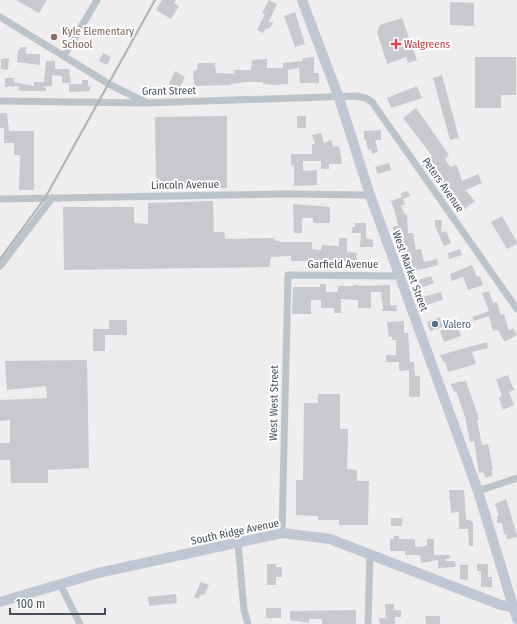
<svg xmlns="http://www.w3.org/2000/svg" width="517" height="624" viewBox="0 0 517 624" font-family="'Fira Sans Condensed',sans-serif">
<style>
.building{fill:#c7c9cf}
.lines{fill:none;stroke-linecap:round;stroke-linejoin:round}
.street{stroke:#bcc4cb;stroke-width:7}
.secondary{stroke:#bec7d3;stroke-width:10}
.rail{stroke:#afb2b7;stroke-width:2}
.education-dot{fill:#8d6e63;stroke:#fff;stroke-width:1.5}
.health-dot{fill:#e0444e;stroke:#fff;stroke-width:1.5}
.service-dot{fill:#5c6f8a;stroke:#fff;stroke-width:1.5}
.labels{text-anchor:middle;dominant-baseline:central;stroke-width:4;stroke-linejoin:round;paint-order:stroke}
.education-label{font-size:11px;fill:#785e54;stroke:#fff;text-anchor:start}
.health-label{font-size:11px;fill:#be3a42;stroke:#fff;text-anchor:start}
.street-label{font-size:11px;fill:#464f59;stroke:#fff}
.service-label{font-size:11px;fill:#4e5e75;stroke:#fff;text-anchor:start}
</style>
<rect width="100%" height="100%" fill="#efeded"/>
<path class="building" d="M16,0H47L39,13Z
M162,0H176L174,3L179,6L171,19L156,10Z
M269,0L277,4L268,23L274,21L269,29L266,28L263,33L257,30L265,14L262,13Z
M450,2L474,3V26L450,25Z
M295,12L305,44L295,47L284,16Z
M402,18L417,60L408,63L406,57L387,64L377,32L380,25Z
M21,47H26V54H40V65L17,62L18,50H20Z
M103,53L111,57L107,65L99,61Z
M314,57V73H319V83H300L299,68L288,70V84L273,85L263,84V82H245L231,84V85L194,86L193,71L197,70L198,63H215L216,73L234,74V70H251L252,60L267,59V68H283V63L303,61V58Z
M475,57H516V95H501V108H475Z
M9,58L8,70L1,69V59Z
M46,61H55V69H69L71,83H62V76L52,75V86L42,87L46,88V91H24L18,90L19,86L5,87V78H14V82L34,86V82H44Z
M175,71L185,77L179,89L169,84Z
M442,75L459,138L450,140L433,78Z
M82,80H88V86H90V91L69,92V84H82Z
M417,86L422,98L391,108L387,98Z
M416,108L449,155L445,159L450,167L456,165L458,168L462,181L478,174L482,183L465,190L475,201L463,210L450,191L444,196L434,180L438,178L430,168L427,171L422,164L432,156L403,118Z
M0,113H7L9,131H34V190H19L20,155H14V143H4V128H0Z
M227,116V188L156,189L155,117Z
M297,116H306V128H297Z
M381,130V140H375L378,152L372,154L371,149L368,150L366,140H364V131Z
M321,133L324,143L331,140L333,147L339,146L342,164H329V169H321V161H303V171L317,170V185L294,186V165L291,166V154H312V144H315L312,135Z
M389,163L391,170L378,174L375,167Z
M408,191L410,196L403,199L405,204L401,206L405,215L407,214L408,233H413L416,250L421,249L424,262L437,259L438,265L411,272L401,234L394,235L393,226H398L395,212L391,201L402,197L401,193Z
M213,201L214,232H224L225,239L274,238V240L282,242H312V249L321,250L322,245L339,246V238H347V252L357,253L356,265L349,264V261H291V256L271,257L269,267L64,270L63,207H134V223L148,224V203Z
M293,204L330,207V223H313V218H302V233H294Z
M502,216L517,242V244L507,249L491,222Z
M435,220H442L441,233L446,231L451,243L444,246L435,226Z
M355,223H366V238L373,240V247H360L361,233H352V227H355Z
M460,249L462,255L449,259L448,253Z
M472,265L477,277L480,276L483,285L468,290L463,277L452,281L450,274Z
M431,276L434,283L421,288L418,280Z
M320,284H326V292H336L338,291V286H353L354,285H359V286L390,285V303L391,306L396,305L397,311H381L383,309L381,292H371V308H358V300L341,299V313H334V308H321V300H311V314H292L293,287H320Z
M489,291L493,303L497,302L501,315L504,314L509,331L513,328L517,335L506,341H504L498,330L493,331L489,316L474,321L472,317L489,311L482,293Z
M441,292L443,300L426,305L423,297Z
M440,317L443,327L430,331L427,322Z
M109,320H127V335H105V351H93V329H109Z
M404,321V333H408L410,362H414L415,376H420V397H409V370L399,371V362H386V355H396V340H392V337H389L387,322Z
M457,325L461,336L444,342L440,331Z
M487,342L488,348L472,352L476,364L448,372L445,361L443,362L440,355Z
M87,360L89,468L48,470V483H11L10,460H0V443H10V420L0,421V400L47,398L46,386L7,390L5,361Z
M508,375L514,390L509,392L514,405L503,410L499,398L502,396L496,379Z
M462,381V382L466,381L479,419L477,420L482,445L488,444L493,470H491L493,475L486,478L483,472L479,473L474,441L470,442L465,417L456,391L454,392L451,384Z
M318,394H340V429H348L347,469L357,470V481H369L368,525H339V520H318V516L296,515V480H303L304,403H318Z
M449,490H464L466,519L473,522V546H469L468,529H459V512L451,513Z
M506,499L517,535V537L507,539L506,534H504L502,523H497V516H499L495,504Z
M391,518H402V526H391Z
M394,536H399V539H415V547L427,546V539H434V555H450V558L446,559V561H455L456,567L438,568V560L421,563L420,555H405V551H390V539H394Z
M267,564H276V567H282V577H276V585H267Z
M477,564H488V577H492V587H481V571H477Z
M460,565H468V580L460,579Z
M201,582L209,585L204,595L201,594L198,599L194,597Z
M176,594L177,603L149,606L148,597Z
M385,604H394V610H401V617H395V624H380L379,618H386Z
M266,608H281V618H266Z
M356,610V624H322V619H309V623L290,620V611Z
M425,616H440V624H426Z"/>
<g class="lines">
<path class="street" d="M0,17L109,84L145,102
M64,56L97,0
M0,101L146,103L356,96L366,98L372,102L517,309
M0,199L287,194L370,195
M0,266L52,198
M478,491L517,478
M282,533L288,275L399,276
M238,543L244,610L248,624
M60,584L80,624
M368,624L370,555"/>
<path class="secondary" d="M302,0L339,98L370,195L478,491L517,619
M0,602L98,573L282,533L330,539L501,605L517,608"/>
<path class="rail" d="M0,259L45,198L155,0"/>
</g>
<circle class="education-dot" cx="54" cy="37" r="4"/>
<path class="health-dot" d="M394 38h4v4h4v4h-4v4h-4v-4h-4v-4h4z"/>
<circle class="service-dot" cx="435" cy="324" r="4"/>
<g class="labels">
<g class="education-label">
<text x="62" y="31">Kyle Elementary<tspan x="62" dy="13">School</tspan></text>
</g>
<g class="health-label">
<text x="404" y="44">Walgreens</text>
</g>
<g class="street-label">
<text transform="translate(169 91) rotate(-1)">Grant Street</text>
<text transform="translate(185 185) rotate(-1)">Lincoln Avenue</text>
<text transform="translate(443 185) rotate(55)">Peters Avenue</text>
<text x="343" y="264">Garfield Avenue</text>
<text transform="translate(410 271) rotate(70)">West Market Street</text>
<text transform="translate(274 403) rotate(-89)">West West Street</text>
<text transform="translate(235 532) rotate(-12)">South Ridge Avenue</text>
</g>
<g class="service-label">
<text x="443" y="324">Valero</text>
</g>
</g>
<path d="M10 608v6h95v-6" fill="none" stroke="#464f59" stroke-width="2"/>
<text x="16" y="608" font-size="12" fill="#464f59" stroke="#ffffff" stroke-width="3" paint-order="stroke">100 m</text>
</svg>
